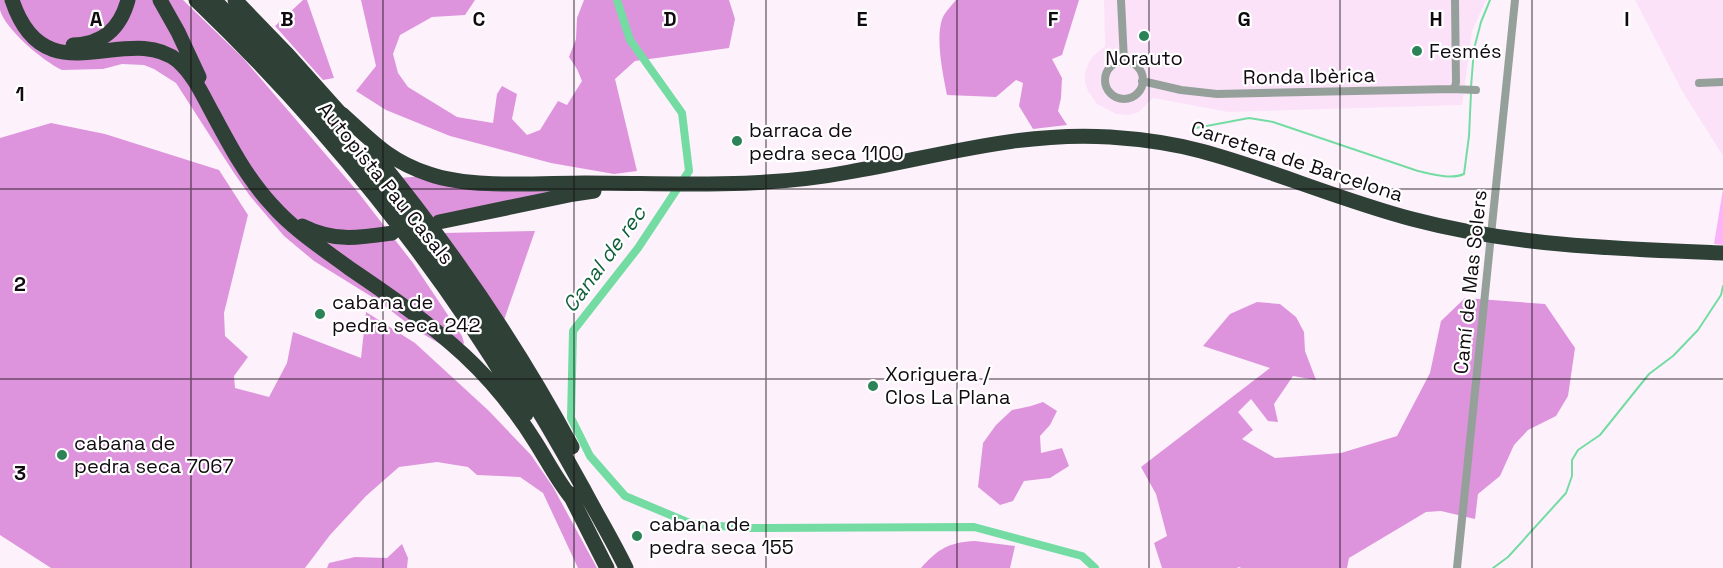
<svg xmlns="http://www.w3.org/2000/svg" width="1723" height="568" viewBox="0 0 1723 568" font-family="'Space Grotesk',sans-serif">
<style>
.built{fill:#fbe2f9}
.green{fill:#fbb3f8}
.forest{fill:#de94dc}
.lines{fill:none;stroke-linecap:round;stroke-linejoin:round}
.stream{stroke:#74dca3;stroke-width:2}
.canal{stroke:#74dca3;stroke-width:8}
.street{stroke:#96a09a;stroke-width:8}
.highway{stroke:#2f4136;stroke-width:15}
.grid{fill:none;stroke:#110b11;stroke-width:1.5;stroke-opacity:0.55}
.poi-dot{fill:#2b8357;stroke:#fff;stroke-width:2}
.labels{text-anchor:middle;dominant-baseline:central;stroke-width:4.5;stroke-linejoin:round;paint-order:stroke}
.poi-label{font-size:20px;fill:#110b11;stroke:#fff;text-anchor:start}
.street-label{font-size:20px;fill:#110b11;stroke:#fff}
.water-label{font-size:21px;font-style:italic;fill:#0f603b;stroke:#fff}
.grid-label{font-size:20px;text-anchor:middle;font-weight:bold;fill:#110b11;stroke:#fff;stroke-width:4.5;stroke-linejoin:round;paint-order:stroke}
</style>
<rect width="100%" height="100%" fill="#fdf2fc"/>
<path class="built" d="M1104,0H1486L1472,31L1462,105L1228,112L1153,98L1139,112L1128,115L1116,114L1097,104L1088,91L1085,83V73L1088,64L1093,56L1105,46Z
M1635,0H1723V156L1682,91Z"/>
<path class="green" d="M1723,189V245L1714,244Z"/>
<path class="forest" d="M0,0H183L243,58L357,191L413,263L462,336L464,343L460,349H449L416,330L377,300L314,261L284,236L250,196L234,173L176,83L154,69L144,65L122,64L103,69L62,70C44,62 5,29 0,10C0,7 0,3 0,0Z
M303,0H307L334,78L323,80L275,26Z
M361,0H475L465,15L432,17L400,35L393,54L398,73L408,87L457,117L493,123L497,94L502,86L517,94L512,119L527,135L540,130L558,101L567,105L582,81L577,69L569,57L576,39L577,18L584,0H729L735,19L729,48L635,61L615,79L637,171L614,174L551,163L450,136L386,110L356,91L376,66Z
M956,0H1079L1062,55L1052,59L1062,78L1061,98L1058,111L1067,125L1033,129L1019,106L1023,83L1016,80L996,97L947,95C943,75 934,33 944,15C947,10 952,5 956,0Z
M51,123L105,134L219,170L248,215L224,313L225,336L248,357L234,376L235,388L269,397L287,363L293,332L361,358L366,312L415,343L489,411L531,455L553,487L597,568H578L543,493L520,477L477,475L468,467L437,462L399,467L366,496L330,535L305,568H51L0,535V138Z
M423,176L557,188L554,194L433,219L400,178Z
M535,231L504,320L443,233Z
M1465,298L1545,304L1575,348L1568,396L1556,416L1528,430L1514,445L1500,476L1478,494L1475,519L1441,511L1426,512L1349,558L1347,568H1241L1239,567L1237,568H1162L1154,543L1167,536L1156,494L1141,467L1270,368L1203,346L1230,314L1257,302L1280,304L1296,317L1304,332L1305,351L1316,380L1293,376L1274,404L1278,422L1268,421L1251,399L1238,412L1253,430L1242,439L1275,458L1341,453L1397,436L1430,373L1441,321Z
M1043,402L1057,411L1050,425L1040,436L1041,453L1062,448L1069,466L1050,478L1024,481L1013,501L1000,505L978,487L983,443L996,425L1012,410L1031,406Z
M975,541L1015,546L1010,568H921C938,549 949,542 975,541Z
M402,544L408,558L407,568H327L329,563L355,557L387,558Z"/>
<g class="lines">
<path class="stream" d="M1471,87L1474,49L1481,22L1490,0
M1196,128L1249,118L1273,122L1418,171C1432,174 1451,180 1464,174L1469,136L1471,93
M1493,568L1508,557L1566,493L1572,476V460L1578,450L1600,435L1649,374L1673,356L1698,330L1721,295L1723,286"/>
<path class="canal" d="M617,0L630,40L682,113L689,171L638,248L573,331L571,418L590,456L625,496L692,524L748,528L974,527L1082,556L1095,568"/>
<path class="street" d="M1121,0L1124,61
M1105 80a19 19 0 1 1 38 0a19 19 0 1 1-38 0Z
M1142,81L1181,90L1217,94L1452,89L1476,90
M1699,83L1723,82
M1452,89L1455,87L1456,82L1455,0
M1457,568L1515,0"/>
<path class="highway" d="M12,0C45,100 127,20 178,61C194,75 203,96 213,114C230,146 247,178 272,205C294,230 322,248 349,268C389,295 428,322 464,355C492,381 516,411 536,443C548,462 558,482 573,500
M160,0L178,32L199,77
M196,0C322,121 438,263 526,414
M214,0C295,80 371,165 438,257C491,331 539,408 583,488C597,515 613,541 626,568
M235,0L288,55L348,122
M73,45C103,44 120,29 128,0
M342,114C372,141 389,161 429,174C472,189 539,183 585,183C674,183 761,189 849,172C936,157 1020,131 1110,137C1140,139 1171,143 1201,151C1272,170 1340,200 1412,219C1514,246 1618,249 1723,253
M371,150C448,244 514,339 572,447
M439,222L574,194L594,191
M302,226C334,242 358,238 392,233
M569,493L607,568"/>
</g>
<path class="grid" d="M191,0V568M383,0V568M574,0V568M766,0V568M957,0V568M1149,0V568M1340,0V568M1532,0V568M0,189H1723M0,379H1723"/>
<g class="poi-dot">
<circle cx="1144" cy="36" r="6"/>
<circle cx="1417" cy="51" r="6"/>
<circle cx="737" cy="141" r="6"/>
<circle cx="320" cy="314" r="6"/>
<circle cx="873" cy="386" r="6"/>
<circle cx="62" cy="455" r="6"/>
<circle cx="637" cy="536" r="6"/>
</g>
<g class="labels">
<g class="poi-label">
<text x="1429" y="51">Fesmés</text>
<text x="1144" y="58" text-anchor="middle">Norauto</text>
<text x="749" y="130">barraca de<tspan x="749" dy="23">pedra seca 1100</tspan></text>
<text x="332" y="302">cabana de<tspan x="332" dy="23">pedra seca 242</tspan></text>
<text x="885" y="374">Xoriguera /<tspan x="885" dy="23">Clos La Plana</tspan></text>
<text x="74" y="443">cabana de<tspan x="74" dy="23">pedra seca 7067</tspan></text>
<text x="649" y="524">cabana de<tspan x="649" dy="23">pedra seca 155</tspan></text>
</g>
<g class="street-label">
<text transform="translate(1309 76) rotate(-1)">Ronda Ibèrica</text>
<text transform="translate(1297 161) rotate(18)">Carretera de Barcelona</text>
<text transform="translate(386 183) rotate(51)">Autopista Pau Casals</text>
<text transform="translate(1470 282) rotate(-84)">Camí de Mas Solers</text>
</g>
<g class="water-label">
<text transform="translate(604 259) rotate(-54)">Canal de rec</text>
</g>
</g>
<g class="grid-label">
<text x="96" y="26">A</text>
<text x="287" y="26">B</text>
<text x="479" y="26">C</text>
<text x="670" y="26">D</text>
<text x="862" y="26">E</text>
<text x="1053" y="26">F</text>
<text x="1244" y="26">G</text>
<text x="1436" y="26">H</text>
<text x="1627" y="26">I</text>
<text x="20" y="101">1</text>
<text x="20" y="291">2</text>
<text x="20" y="480">3</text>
</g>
</svg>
